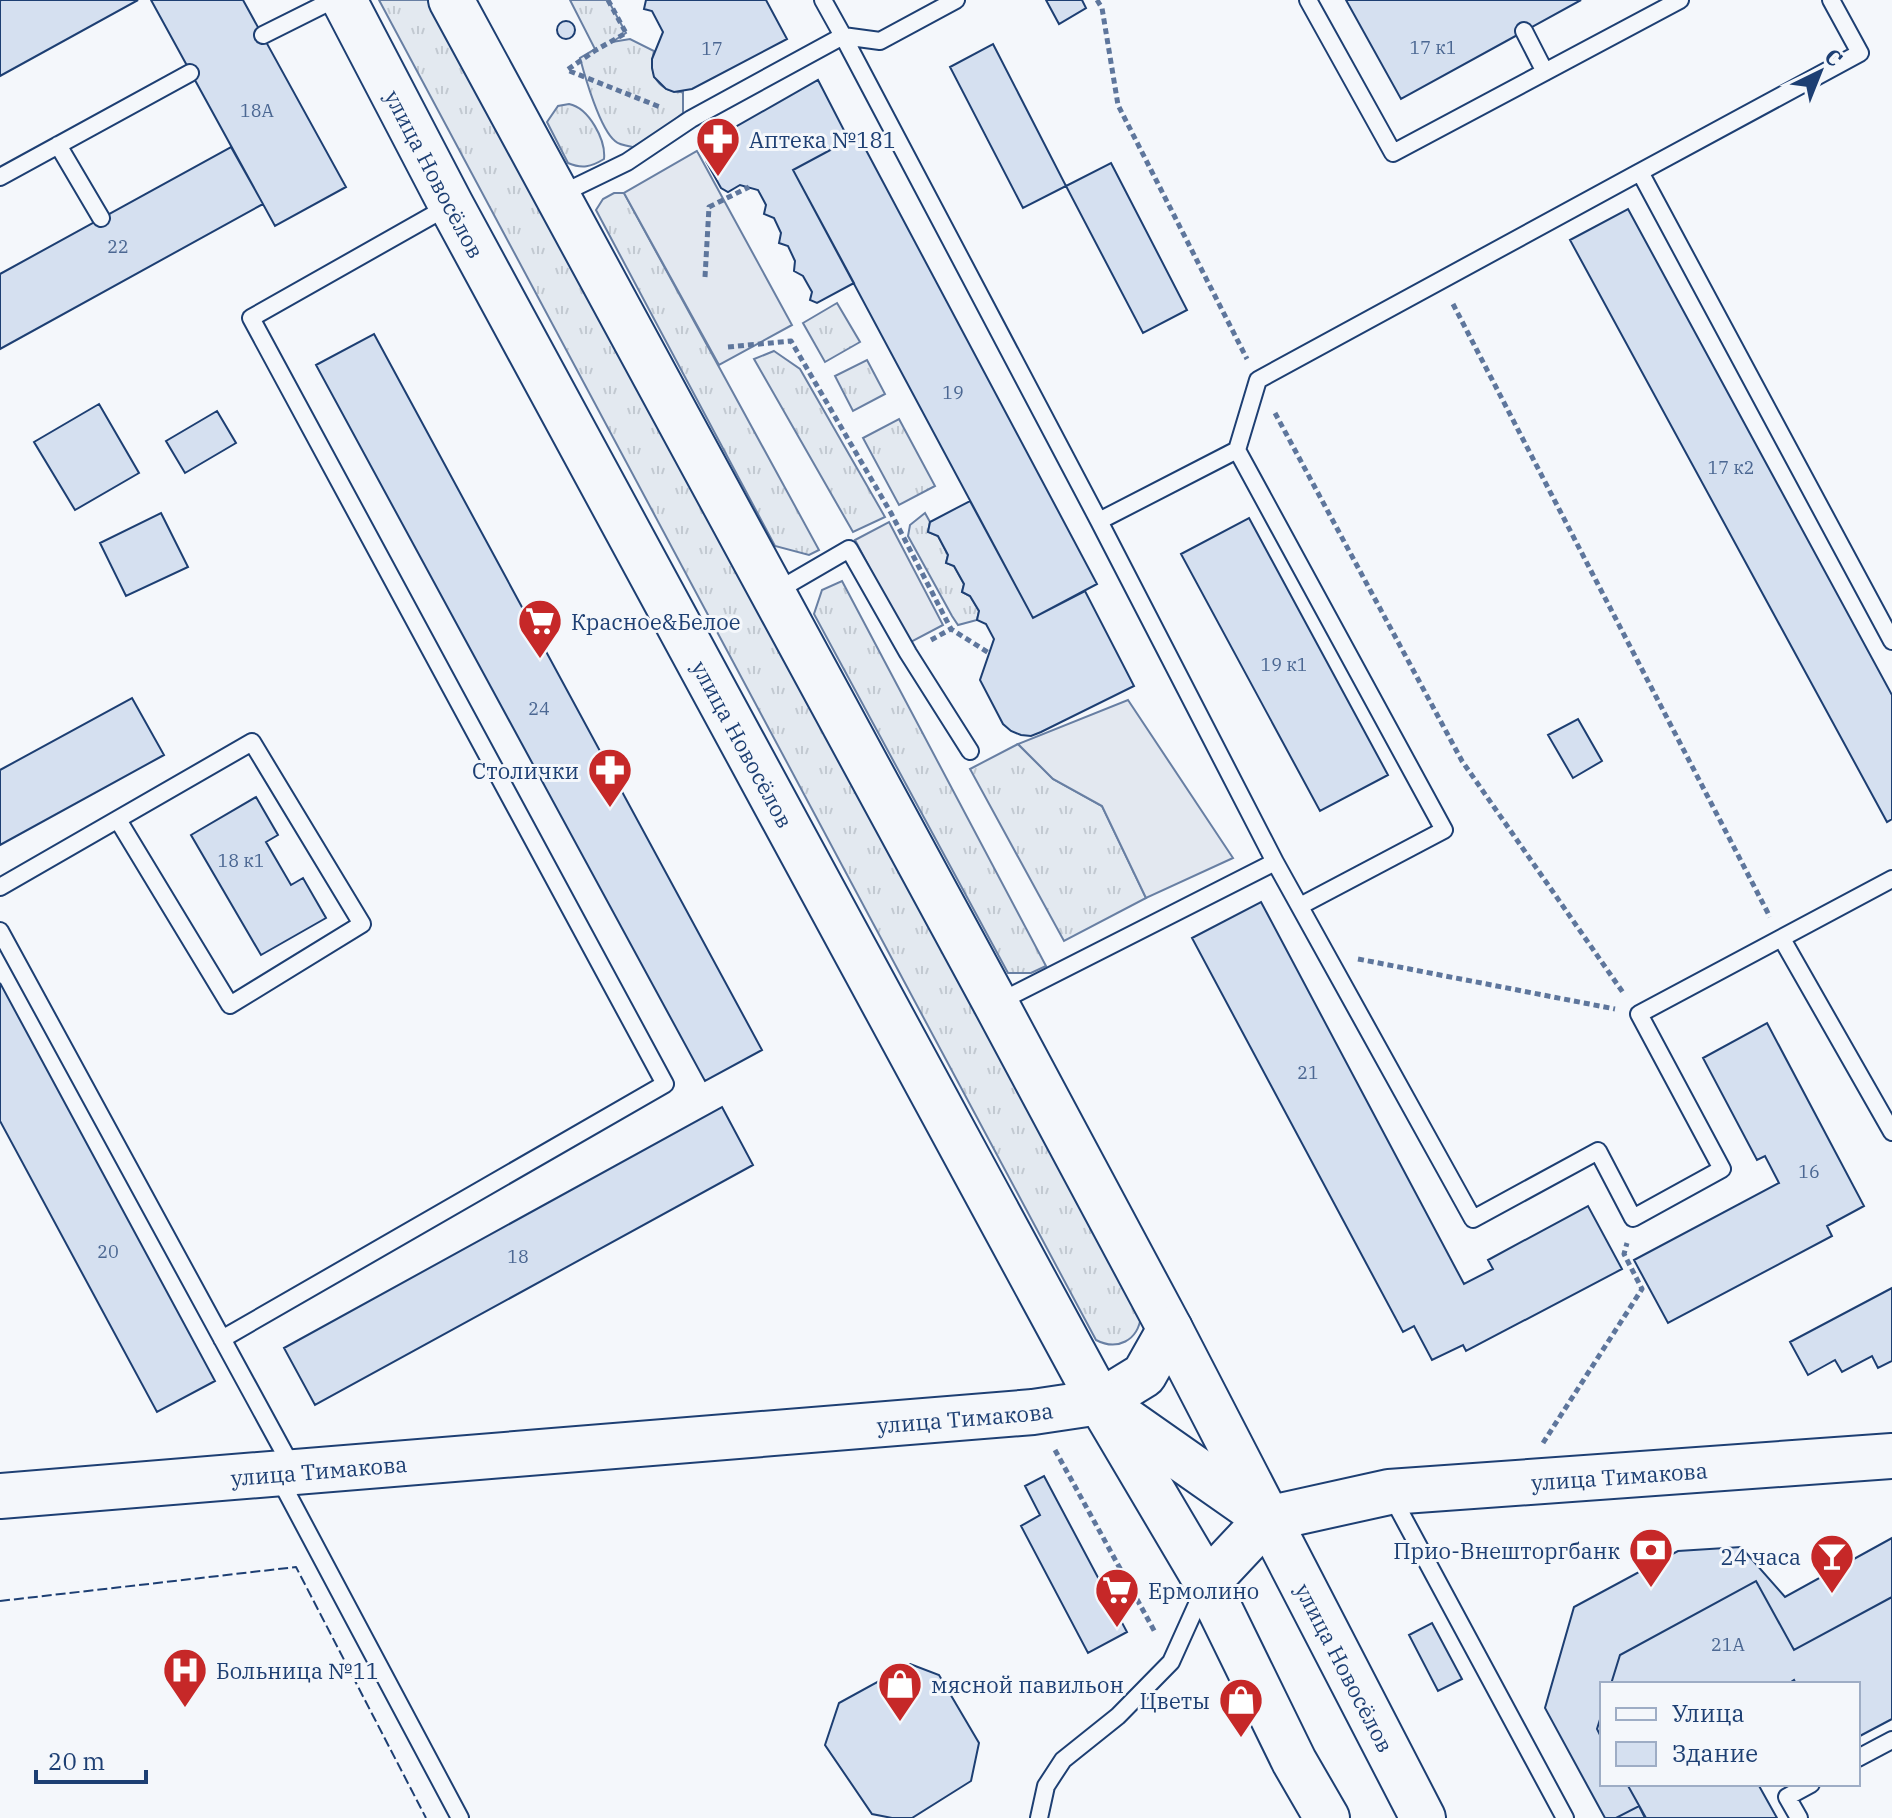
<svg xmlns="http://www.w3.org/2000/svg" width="1892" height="1818" viewBox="0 0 1892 1818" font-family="'IBM Plex Serif',serif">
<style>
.grass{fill:url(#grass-tufts);stroke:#687fa3;stroke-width:2}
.parking{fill:#e3e8f0;stroke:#687fa3;stroke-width:2}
.building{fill:#d5e0f0;stroke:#1d3f73;stroke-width:2}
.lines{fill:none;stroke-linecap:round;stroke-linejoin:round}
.lane-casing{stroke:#1d3f73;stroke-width:20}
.secondary-casing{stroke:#1d3f73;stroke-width:48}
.path{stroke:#5e769c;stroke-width:5;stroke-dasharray:6 4;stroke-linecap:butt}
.lane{stroke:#f4f7fb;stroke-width:16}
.secondary{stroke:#f4f7fb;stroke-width:44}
.fence{stroke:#1d3f73;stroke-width:2;stroke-dasharray:10 4;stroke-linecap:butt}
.labels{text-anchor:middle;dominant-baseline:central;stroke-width:6;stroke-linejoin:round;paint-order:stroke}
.number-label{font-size:18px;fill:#4b6792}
.poi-label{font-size:22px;fill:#1d3f73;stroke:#f4f7fb;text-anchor:start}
.street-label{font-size:22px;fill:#1d3f73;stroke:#f4f7fb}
</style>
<defs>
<pattern id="grass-tufts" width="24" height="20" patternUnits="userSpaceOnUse" patternTransform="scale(2)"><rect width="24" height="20" fill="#e3e9f0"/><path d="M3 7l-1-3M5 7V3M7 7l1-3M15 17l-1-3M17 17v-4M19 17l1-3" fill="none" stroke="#c2c9d1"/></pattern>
</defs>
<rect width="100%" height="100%" fill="#f4f7fb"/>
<path class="grass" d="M379,0H429L1141,1316C1138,1341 1117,1351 1096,1340Z
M570,0H608L626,33L612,42L630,39L654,51C648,74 658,92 683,92V113L660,132L633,147C627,146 619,145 615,141C600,129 585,77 580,58L595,49Z
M569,104C589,108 606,140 604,159C591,167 582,169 568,163L547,122L558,106Z
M614,193H624L819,550L809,555L775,546L596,210L603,199Z
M837,303L860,342L825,362L803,323Z
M774,351L800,369L885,517L853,532L754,359Z
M867,360L885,394L853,411L835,376Z
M899,419L935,486L899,505L863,438Z
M925,513L930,522L928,532L938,536L948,555L946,563L954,566L964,584L962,592L970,596L979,611L977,620L958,625L952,616L908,536L910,525Z
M842,581L1046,966L1031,973H1008L814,614L822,590Z
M1018,744L1053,779L1102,806L1146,898L1064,941L970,769Z"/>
<path class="parking" d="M697,151L792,325L719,365L624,193Z
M889,522L943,625L909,643L855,540Z
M1128,700L1233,858L1146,898L1102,806L1053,779L1018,744Z"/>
<path class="building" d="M1,0H138L0,76V1Z
M151,0H243L346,187L275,226Z
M646,0H766L787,39L692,89L674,92L666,89L654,77L652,68V59L663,32L652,11L644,9Z
M1046,0H1082L1086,8L1059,24Z
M1346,0H1581L1401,99Z
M557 30a9 9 0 1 1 18 0a9 9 0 1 1-18 0Z
M993,44L1066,186L1023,208L950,67Z
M818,80L849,140L793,170L854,283L817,303L810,300L812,292L803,276L794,271L795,261L788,246L779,243L781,233L774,218L764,214L766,205L758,190L740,185L728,192L721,188L706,161V150L709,142Z
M858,135L1097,584L1033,618L793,170Z
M231,147L263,204L0,349V274Z
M1111,163L1187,310L1143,333L1066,186Z
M1628,209L1892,695V819L1887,822L1570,240Z
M374,334L762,1050L705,1081L316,365Z
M99,404L139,473L75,510L34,442Z
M217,411L236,443L185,473L166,441Z
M970,501L1033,618L1085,591L1134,686L1041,732L1031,736L1021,735L1011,731L1003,724L980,680L994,639L986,624L977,620L979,611L970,596L962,592L964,584L954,566L946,563L948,555L938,536L928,532L930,522Z
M161,513L188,567L126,596L100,543Z
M1249,518L1388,775L1320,811L1181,554Z
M132,698L164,755L0,845V770Z
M1578,719L1602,761L1573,778L1548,735Z
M256,797L278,835L266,842L291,885L303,878L326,918L261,955L191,835Z
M1261,902L1464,1284L1493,1269L1488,1260L1588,1206L1622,1269L1466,1351L1463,1345L1432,1360L1414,1326L1403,1332L1192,938Z
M0,983L215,1381L157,1412L0,1121Z
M1767,1023L1864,1206L1827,1226L1832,1236L1668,1323L1634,1260L1779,1183L1765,1156L1757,1160L1703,1058Z
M722,1107L753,1165L315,1405L284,1348Z
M1892,1288V1361L1878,1368L1872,1356L1842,1372L1835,1360L1808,1375L1790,1342Z
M1044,1476L1127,1632L1088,1653L1021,1526L1040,1515L1025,1486Z
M1892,1538V1597L1794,1650L1756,1581L1620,1655L1611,1684H1602V1713L1597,1729L1602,1739V1784H1627L1646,1818H1605L1545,1708L1574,1607L1678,1551L1741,1547L1785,1597Z
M1892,1538V1719L1858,1737V1684H1796L1794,1680L1788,1684H1602V1784H1758L1777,1818H1605L1545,1708L1574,1607L1678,1551L1741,1547L1785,1597Z
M1756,1581L1794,1650L1892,1597V1719L1858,1737V1684H1796L1794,1680L1788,1684H1611L1620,1655Z
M1432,1623L1462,1679L1438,1691L1409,1635Z
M910,1664L939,1675L979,1743L971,1781L912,1818H892L872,1814L825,1745L839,1703Z
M1627,1784H1758L1777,1818H1646Z
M1639,1806L1645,1818H1616Z"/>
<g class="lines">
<g class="lane-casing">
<path id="lane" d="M823,0L843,36L880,41L956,0
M1308,0L1393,153L1680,0
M1524,31L1545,72
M263,35L333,0
M58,145L101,218
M1640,172L1860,53L1831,0
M0,177L190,73
M559,195L627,162L691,119L843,36L1099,521L1275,862
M1237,450L1258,380L1640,172L1892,641
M1099,521L1237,450L1444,830L1300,906
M775,592L849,549L908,653L970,751
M0,887L252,742L362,924L230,1005L118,820
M0,931L292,1467
M1782,939L1892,1132
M997,1003L1275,862L1473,1219L1598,1151L1633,1218L1722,1169L1639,1014L1892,879
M222,1339L665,1084L251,318L449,206
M279,1478L460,1818
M1391,1495L1565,1818
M1858,1758L1892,1740
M1039,1818L1046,1786L1063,1760L1118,1716L1171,1662L1203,1591
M1799,1818L1787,1797L1811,1784"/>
</g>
<g class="secondary-casing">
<g id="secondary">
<path id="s1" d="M344,0L451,205L1100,1402L1207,1583L1294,1761L1327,1818"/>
<path id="s2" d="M451,0L996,1004L1170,1329L1423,1818"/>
<path d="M1100,1402L1144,1375L1170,1329"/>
<path id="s3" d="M0,1496L1033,1412L1100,1402L1267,1519L1389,1492L1892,1456"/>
<path d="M1207,1583L1267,1519"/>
</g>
</g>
<path class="path" d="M608,0L626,33L596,50L567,70L660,107
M1097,0L1102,8L1118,105L1247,359
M705,277L709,207L749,187
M1453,304L1770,917
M728,347L791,341L891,513L951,629L989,653
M1275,413L1462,761L1624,994
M931,640L951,629
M1358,959L1615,1009
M1543,1443L1642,1289L1624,1254L1627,1243
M1055,1450L1156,1634"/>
<use href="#lane" class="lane"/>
<use href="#secondary" class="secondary"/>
<path class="fence" d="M0,1601L296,1567L426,1818"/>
</g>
<defs>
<g id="pharmacy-pin" transform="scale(2.3)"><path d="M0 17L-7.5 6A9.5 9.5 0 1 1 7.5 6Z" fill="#c62828" stroke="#f4f7fb"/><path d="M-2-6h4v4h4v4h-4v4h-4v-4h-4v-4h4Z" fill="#fff"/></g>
<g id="supermarket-pin" transform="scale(2.3)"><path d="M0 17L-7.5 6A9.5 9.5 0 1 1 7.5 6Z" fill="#c62828" stroke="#f4f7fb"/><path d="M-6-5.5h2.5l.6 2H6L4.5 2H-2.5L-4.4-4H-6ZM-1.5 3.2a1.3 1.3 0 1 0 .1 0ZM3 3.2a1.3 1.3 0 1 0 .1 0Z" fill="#fff"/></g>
<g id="bank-pin" transform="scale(2.3)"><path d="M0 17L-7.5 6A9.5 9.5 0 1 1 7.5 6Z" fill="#c62828" stroke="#f4f7fb"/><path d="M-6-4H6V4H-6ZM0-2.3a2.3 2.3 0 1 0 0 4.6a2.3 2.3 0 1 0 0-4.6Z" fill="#fff"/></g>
<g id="bar-pin" transform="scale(2.3)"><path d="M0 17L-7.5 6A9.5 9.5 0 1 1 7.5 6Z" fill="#c62828" stroke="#f4f7fb"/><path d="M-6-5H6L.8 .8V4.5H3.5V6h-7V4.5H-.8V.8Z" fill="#fff"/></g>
<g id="hospital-pin" transform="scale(2.3)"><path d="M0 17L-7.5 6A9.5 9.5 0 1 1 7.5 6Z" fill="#c62828" stroke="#f4f7fb"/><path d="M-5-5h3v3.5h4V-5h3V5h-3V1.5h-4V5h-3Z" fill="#fff"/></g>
<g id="shop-pin" transform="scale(2.3)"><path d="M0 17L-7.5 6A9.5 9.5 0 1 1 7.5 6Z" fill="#c62828" stroke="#f4f7fb"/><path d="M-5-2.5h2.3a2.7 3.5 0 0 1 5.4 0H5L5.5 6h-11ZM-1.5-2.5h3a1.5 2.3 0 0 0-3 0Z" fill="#fff"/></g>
</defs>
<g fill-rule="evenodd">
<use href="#pharmacy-pin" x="718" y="139"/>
<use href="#supermarket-pin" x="540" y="621"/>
<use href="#pharmacy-pin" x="610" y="770"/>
<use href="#bank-pin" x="1651" y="1550"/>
<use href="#bar-pin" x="1832" y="1556"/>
<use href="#supermarket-pin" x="1117" y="1590"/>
<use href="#hospital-pin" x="185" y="1670"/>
<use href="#shop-pin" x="900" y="1684"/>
<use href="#shop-pin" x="1241" y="1700"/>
</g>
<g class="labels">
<g class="number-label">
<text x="1433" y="47">17 к1</text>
<text x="712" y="48">17</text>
<text x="257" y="110">18А</text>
<text x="118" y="246">22</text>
<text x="953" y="392">19</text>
<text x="1731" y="467">17 к2</text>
<text x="1284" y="664">19 к1</text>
<text x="539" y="708">24</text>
<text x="241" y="860">18 к1</text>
<text x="1308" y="1072">21</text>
<text x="1809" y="1171">16</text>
<text x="108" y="1251">20</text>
<text x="518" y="1256">18</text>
<text x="1728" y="1644">21А</text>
</g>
<g class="poi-label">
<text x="749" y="139">Аптека №181</text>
<text x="571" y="621">Красное&amp;Белое</text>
<text x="579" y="770" text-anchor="end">Столички</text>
<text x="1620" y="1550" text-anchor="end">Прио-Внешторгбанк</text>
<text x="1801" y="1556" text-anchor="end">24 часа</text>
<text x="1148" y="1590">Ермолино</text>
<text x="216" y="1670">Больница №11</text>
<text x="931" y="1684">мясной павильон</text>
<text x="1210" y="1700" text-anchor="end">Цветы</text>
</g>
<g class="street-label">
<text stroke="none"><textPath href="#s1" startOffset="196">улица Новосёлов</textPath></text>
<text stroke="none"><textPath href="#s1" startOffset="844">улица Новосёлов</textPath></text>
<text stroke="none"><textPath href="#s3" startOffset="968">улица Тимакова</textPath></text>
<text stroke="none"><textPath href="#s3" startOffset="320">улица Тимакова</textPath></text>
<text stroke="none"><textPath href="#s3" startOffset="1664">улица Тимакова</textPath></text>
<text stroke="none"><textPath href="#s2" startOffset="1892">улица Новосёлов</textPath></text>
</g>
</g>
<rect x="1600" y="1682" width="260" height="104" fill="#f4f7fb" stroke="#9eadc5" stroke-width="2"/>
<rect x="1616" y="1708" width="40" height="12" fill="#f4f7fb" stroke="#9eadc5" stroke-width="2"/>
<text x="1672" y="1722" font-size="24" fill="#1d3f73">Улица</text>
<rect x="1616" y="1742" width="40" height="24" fill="#d5e0f0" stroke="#9eadc5" stroke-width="2"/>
<text x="1672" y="1762" font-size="24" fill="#1d3f73">Здание</text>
<g transform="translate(1820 72) rotate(43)" stroke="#f4f7fb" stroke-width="6" paint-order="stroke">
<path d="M0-6L14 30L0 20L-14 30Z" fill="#1d3f73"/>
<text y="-12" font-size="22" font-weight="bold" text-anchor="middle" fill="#1d3f73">С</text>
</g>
<path d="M36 1770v12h110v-12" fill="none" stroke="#1d3f73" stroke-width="4"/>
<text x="48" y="1770" font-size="24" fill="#1d3f73" stroke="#f4f7fb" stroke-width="6" paint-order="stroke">20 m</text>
</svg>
